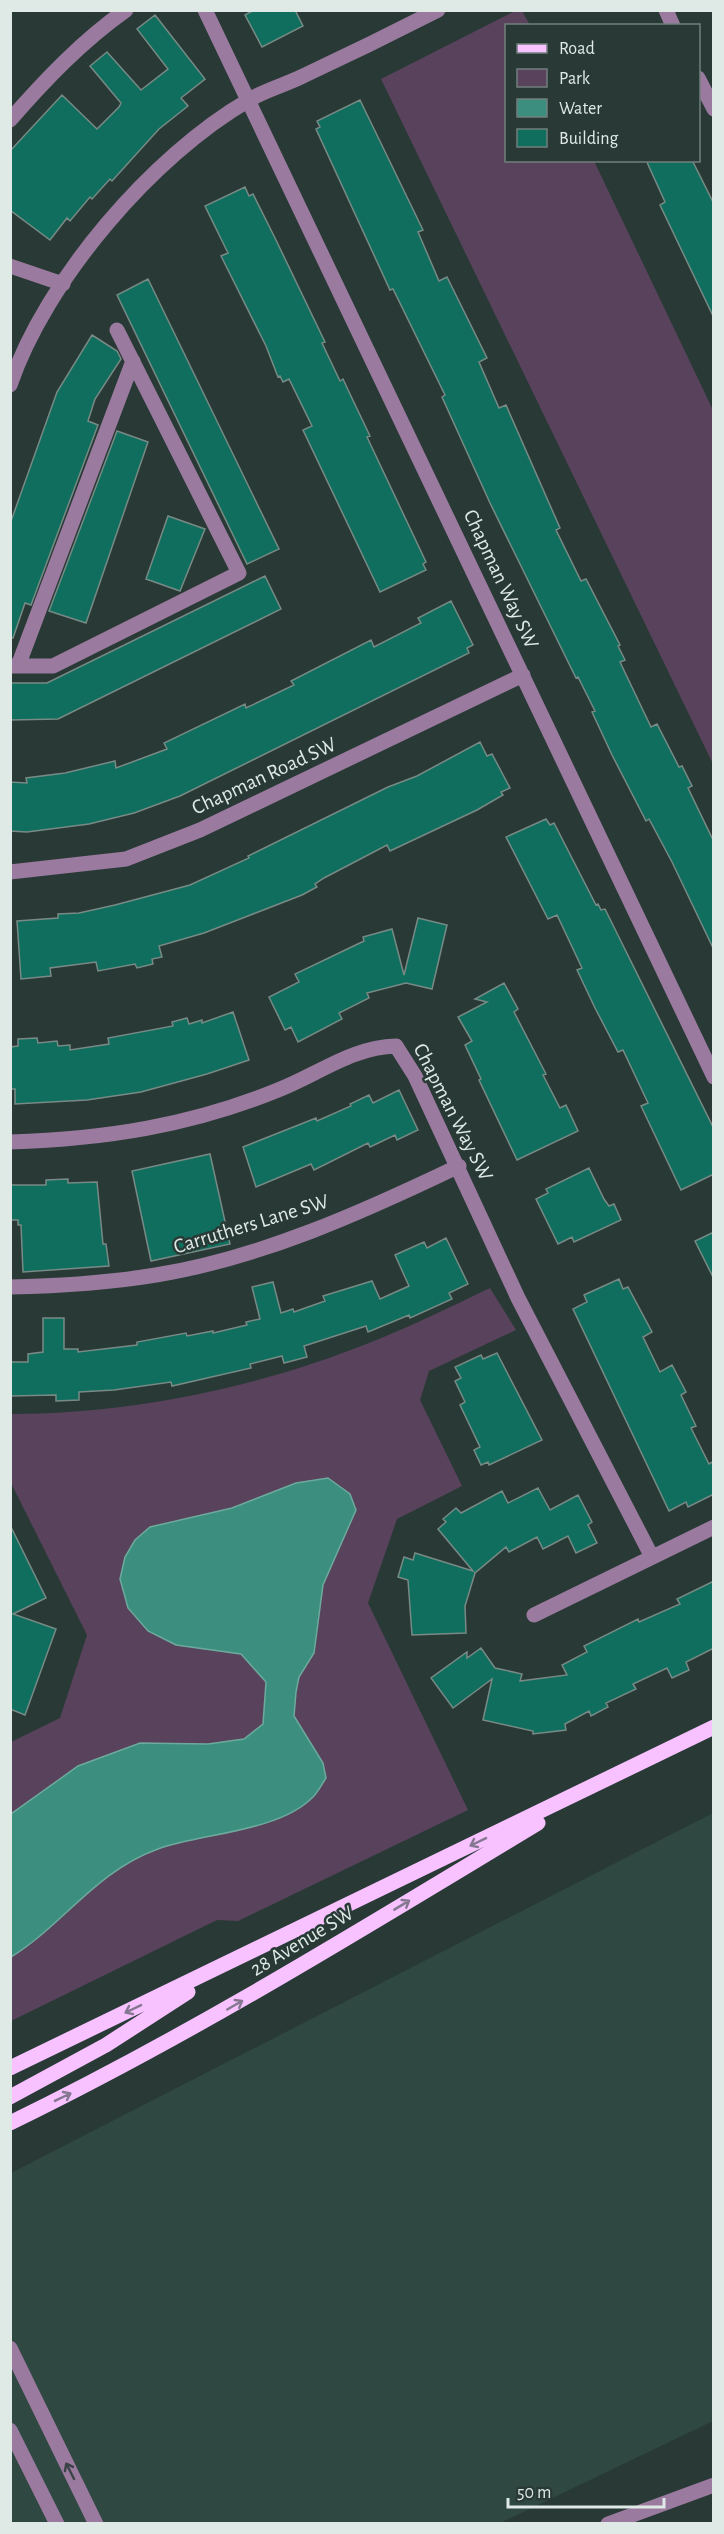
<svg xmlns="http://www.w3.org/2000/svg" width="724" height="2534" viewBox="0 0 724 2534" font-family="'Alegreya Sans',sans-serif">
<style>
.built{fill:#2f4842}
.green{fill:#59425c}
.water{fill:#3c8f7e;stroke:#6daa9d;stroke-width:1.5}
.building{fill:#106e5e;stroke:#788a85;stroke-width:1.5}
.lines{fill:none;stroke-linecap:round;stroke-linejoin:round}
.minor{stroke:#9a7a9e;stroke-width:15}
.major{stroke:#f7c2ff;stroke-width:15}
.oneway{stroke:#867790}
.oneway2{stroke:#3a4446}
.labels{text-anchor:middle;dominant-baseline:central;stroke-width:5;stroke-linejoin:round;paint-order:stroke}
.street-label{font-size:21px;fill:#dfe9e6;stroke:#293a36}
</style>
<rect width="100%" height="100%" fill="#293a36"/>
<path class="built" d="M713,1813V2421L500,2523H11V2173Z"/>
<path class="green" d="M517,10L522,11L530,25L506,26V160L594,161L713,410V764L381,79Z
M490,1288L516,1330L429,1371L420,1400L462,1486L397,1519L368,1603L468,1810L238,1921L217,1920L11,2021V1742L60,1718L87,1635L11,1483V1414C134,1414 260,1387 374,1341C414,1325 452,1306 490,1288Z"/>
<path class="water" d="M328,1478L350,1494L356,1510L323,1585L314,1653L299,1677L296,1692L294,1716L323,1763L326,1778C322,1784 318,1792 313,1797C279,1832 202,1833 158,1849C96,1871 63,1925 11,1957V1814L78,1766L140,1743L208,1744L244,1739L263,1724L266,1682L241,1654L176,1645L148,1631L128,1608L120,1579L125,1557L135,1540L150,1527L232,1508L296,1483Z"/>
<path class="building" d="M254,10H295L303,26L262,47L245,15Z
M155,15L205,79L181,98L188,106L159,129L112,181L110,179L92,199L90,197L70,221L67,218L50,240L10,210V151L62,95L97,129L119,107L121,103L90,66L107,52L141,90L168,69L137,29Z
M360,100L423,230L418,232L439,281L447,277L487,358L479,362L499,408L506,405L560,528L556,530L581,581L586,579L620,645L618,646L625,660L620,662L651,727L657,724L679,767L682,766L692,786L688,788L714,842V950L672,862L649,819L646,821L612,755L592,712L595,711L578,677L576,678L490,503L442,397L445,395L393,289L390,290L316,129L320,127L317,121Z
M646,160H692L714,204V318L660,205L665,202Z
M245,187L249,196L253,194L275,238L325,342L322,343L340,381L343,379L350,394L370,436L367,437L426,562L423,564L426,570L380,592L303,430L312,426L289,379L283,382L280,376L278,377L266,346L221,256L228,253L205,206Z
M148,279L279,549L247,564L117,295Z
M92,335L117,351L121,359L95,399L88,421L98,425L31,605L25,603L13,638L10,637V524L57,392Z
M117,431L148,442L86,623L49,611Z
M168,516L205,529L180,591L146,579Z
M265,576L281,609L58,719L10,720V683H47Z
M451,601L473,645L467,648L469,653L180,796L134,813L89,824L27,832L10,831V782L27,783L26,778L65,773L115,761L116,768L167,749L164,743L245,704L246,708L294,685L291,681L371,640L374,647L421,623L418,618Z
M480,742L487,756L492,754L510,788L501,792L503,795L477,810L390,851L387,845L324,878L315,884L317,887L302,895L204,933L159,946L162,957L152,959L153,964L137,968L135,964L98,971L96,962L50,968L51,976L21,979L17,921L58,918V914L79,913L115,905L190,885L249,858L248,856L388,787L417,776Z
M546,819L550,825L554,823L596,905L598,904L601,910L605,909L714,1129V1174L681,1190L641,1106L648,1103L623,1050L618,1052L595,1008L577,970L582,968L557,915L548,919L506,837Z
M418,918L447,925L432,989L406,983L367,993L369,998L339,1013L342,1019L298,1042L291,1027L285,1030L269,997L299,982L295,974L364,941L363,937L392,929L404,975Z
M504,983L518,1009L514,1012L546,1074L543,1075L560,1108L566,1105L578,1131L517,1160L479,1080L481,1079L465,1045L472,1041L458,1017L487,1002L475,999Z
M233,1012L249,1060L207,1074L141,1092L87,1100L15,1104V1089H10V1047L18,1046V1039L37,1038L38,1043L57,1041L58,1046L70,1045V1050L109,1044L108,1038L173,1026L172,1022L187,1018L189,1024L202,1020V1023Z
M399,1090L418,1130L397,1140L395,1135L370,1147L368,1143L314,1170L311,1164L256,1187L243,1147L316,1118L317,1121L351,1106L350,1104L369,1095L373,1103Z
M210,1154L230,1244L151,1261L132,1171Z
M589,1168L604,1199L609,1206L614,1204L621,1220L574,1242L572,1237L558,1244L536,1199L548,1193L546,1189Z
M68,1179V1183L97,1182L103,1244H106L109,1266L23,1272L21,1225H18V1220H10V1185H46V1180Z
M714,1232V1279L695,1241Z
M446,1238L468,1284L449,1293L452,1299L410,1318L409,1315L368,1332L366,1326L304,1346L307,1357L284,1363L282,1356L250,1364L251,1368L172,1386L171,1382L114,1390L79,1392V1400L56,1401V1395L10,1396V1362H28V1354L43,1352V1318H64V1349H78V1352L137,1345V1342L186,1333L187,1336L213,1331V1333L247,1325L246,1322L260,1319L252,1287L273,1282L281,1313L293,1309L294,1312L325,1301L323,1296L372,1281L380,1299L409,1286L395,1255L424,1242L427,1248Z
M619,1279L623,1289L628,1287L652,1332L643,1337L660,1372L672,1365L686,1392L681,1395L696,1426L691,1428L709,1464L714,1461V1494L688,1507L686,1502L669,1511L573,1309L587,1302L584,1295Z
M497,1353L542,1440L489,1465L488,1462L481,1465L474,1450L480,1447L460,1405L465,1402L455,1381L461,1378L455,1367L481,1355L483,1359Z
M538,1488L550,1510L578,1495L592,1522L588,1525L597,1543L576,1553L568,1536L543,1549L537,1537L509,1552L506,1547L475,1573L465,1606L466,1633L412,1635L408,1580L398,1577L404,1557L413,1560L415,1553L473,1571L438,1529L446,1522L443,1519L456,1508L461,1513L502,1491L508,1503Z
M10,1525L46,1598L13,1614L56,1629L25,1715L10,1709Z
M714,1581V1648L686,1662L689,1670L672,1678L667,1668L633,1684L636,1689L606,1703L608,1707L591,1716L589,1711L565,1724L566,1730L533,1734V1731L483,1720L492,1679L453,1708L431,1678L467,1652V1658L481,1648L495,1668L522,1674L520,1681L567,1675L562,1665L587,1652L584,1646L638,1619L639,1622L680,1604L677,1599Z"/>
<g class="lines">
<path class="minor" d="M205,10L714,1077
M666,10L673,26
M698,78L714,109
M10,120C45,80 82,41 126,10
M10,266L63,284
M10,385C46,280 152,156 249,100C265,90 285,85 303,76C348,55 393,33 438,10
M10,666H53L239,573L117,330
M18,666L133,361
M10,872L126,859L200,830L523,675
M10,1142C104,1139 190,1126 278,1090C317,1075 352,1047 396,1046L415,1076L518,1298L652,1557
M10,1287C59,1286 107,1283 156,1275C261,1258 363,1212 459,1166
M534,1615L714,1527
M10,2348L96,2524
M10,2430L57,2524
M608,2524L714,2485"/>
<path class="major" d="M10,2068L714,1727
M10,2097L106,2045L188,1992
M10,2123C193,2034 364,1928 538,1823"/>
</g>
<defs><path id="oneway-shaft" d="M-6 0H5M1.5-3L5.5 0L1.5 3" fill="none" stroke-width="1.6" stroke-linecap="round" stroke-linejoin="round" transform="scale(1.5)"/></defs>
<g class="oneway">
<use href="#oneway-shaft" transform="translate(478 1842) rotate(154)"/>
<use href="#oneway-shaft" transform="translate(402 1905) rotate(-31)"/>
<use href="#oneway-shaft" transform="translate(235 2005) rotate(-30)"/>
<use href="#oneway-shaft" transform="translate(133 2009) rotate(154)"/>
<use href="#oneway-shaft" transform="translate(63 2097) rotate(-26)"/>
</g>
<use class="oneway2" href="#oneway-shaft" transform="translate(70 2471) rotate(-117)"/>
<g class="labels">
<g class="street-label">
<text transform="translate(501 579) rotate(65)">Chapman Way SW</text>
<text transform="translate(264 776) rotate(-25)">Chapman Road SW</text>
<text transform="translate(453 1112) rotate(63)">Chapman Way SW</text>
<text transform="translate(251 1224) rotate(-17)">Carruthers Lane SW</text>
<text transform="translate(302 1941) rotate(-31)">28 Avenue SW</text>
</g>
</g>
<rect width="724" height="2534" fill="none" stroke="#dfe9e6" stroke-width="24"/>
<rect x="505" y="24" width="195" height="138" fill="#293a36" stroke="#72807c" stroke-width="1.5"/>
<rect x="517" y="44" width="30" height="9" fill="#f7c2ff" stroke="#72807c" stroke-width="1.5"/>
<text x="559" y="54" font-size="18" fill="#dfe9e6">Road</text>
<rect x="517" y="69" width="30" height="18" fill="#59425c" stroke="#72807c" stroke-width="1.5"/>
<text x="559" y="84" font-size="18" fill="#dfe9e6">Park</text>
<rect x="517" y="99" width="30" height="18" fill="#3c8f7e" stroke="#72807c" stroke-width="1.5"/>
<text x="559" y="114" font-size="18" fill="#dfe9e6">Water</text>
<rect x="517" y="129" width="30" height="18" fill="#106e5e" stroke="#72807c" stroke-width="1.5"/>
<text x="559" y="144" font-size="18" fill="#dfe9e6">Building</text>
<path d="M508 2498v9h156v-9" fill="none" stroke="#dfe9e6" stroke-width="3"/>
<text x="517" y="2498" font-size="18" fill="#dfe9e6" stroke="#293a36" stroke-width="4.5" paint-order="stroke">50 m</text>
</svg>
